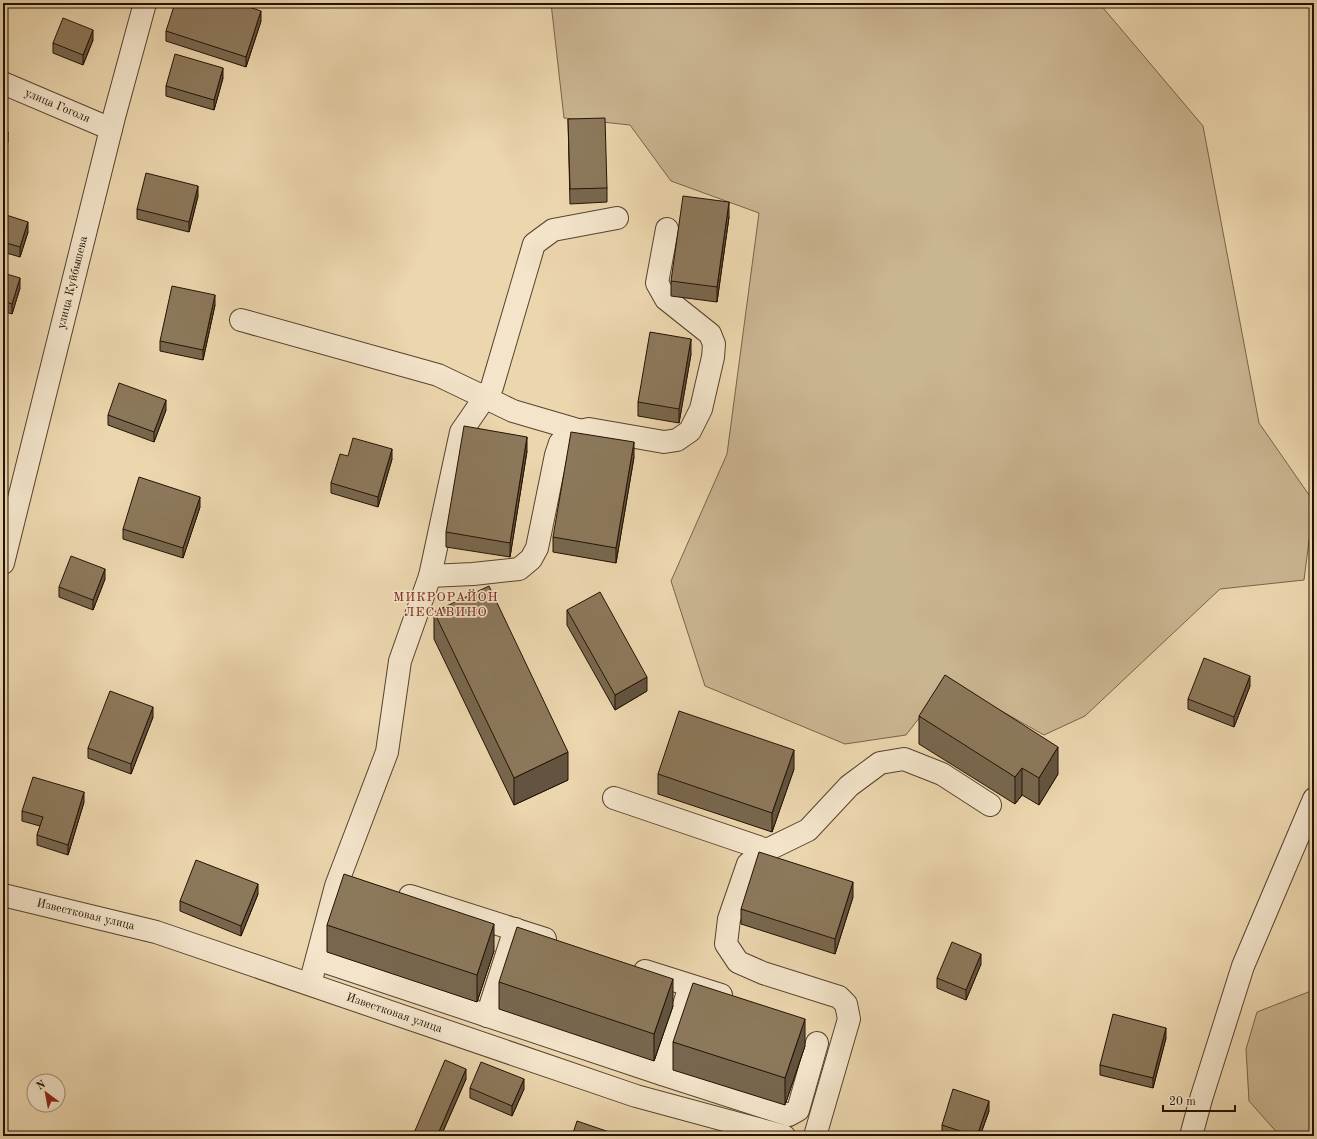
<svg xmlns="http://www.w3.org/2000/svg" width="1317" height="1139" viewBox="0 0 1317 1139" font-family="'Old Standard TT',serif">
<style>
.green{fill:#cab591;stroke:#77644a}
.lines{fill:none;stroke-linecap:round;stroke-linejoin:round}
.minor-casing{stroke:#56432d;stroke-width:24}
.minor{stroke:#f3e4ca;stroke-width:22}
.wall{fill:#78674e;stroke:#241202}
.shaded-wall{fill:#625440;stroke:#241202}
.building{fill:#8c785b;stroke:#241202}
.labels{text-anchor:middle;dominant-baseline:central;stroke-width:3.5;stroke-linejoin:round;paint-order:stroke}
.street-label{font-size:12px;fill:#241202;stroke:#f3e4ca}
.neighbourhood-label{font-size:13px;letter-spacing:1px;fill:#7a1f14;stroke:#f3e4ca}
</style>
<rect width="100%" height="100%" fill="#ecd6ae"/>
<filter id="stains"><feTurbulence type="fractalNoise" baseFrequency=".005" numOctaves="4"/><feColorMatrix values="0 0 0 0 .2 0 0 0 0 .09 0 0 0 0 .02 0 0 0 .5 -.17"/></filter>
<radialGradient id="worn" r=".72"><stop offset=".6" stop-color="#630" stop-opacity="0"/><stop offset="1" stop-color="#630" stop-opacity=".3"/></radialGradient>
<path class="green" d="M551,3H1099L1203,126L1259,423L1314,502L1304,580L1220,589L1085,716L1044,735L948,681L906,735L845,744L705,686L671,581L727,454L759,213L671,181L630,125L564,118Z
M1311,991L1314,993V1136H1280L1249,1101L1246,1049L1257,1012Z"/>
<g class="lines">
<g class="minor-casing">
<g id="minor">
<path id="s1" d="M3,83L111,129"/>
<path d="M241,320L438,375L513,411L578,430"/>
<path id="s2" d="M3,563L114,117L145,3"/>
<path d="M430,576L473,574L519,569L531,559L537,548L556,455L560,443L569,433L589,429L664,442L677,440L690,431L701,409L713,357L714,344L710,334L666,299L657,283L667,229"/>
<path d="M614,798L767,850"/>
<path id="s3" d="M3,895L156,932L636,1096L784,1136"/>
<path d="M410,896L545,939"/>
<path d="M317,959L662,1074L789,1115L798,1110L817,1043"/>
<path d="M645,971L721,995"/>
<path d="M310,984L336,886L387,752L400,661L430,576L461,432L492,387L534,244L553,230L617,218"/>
<path d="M487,1016L515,929"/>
<path d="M662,1074L690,986"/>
<path d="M815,1136L849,1019L846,1004L839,997L763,973L738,962L726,944L729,919L748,864L767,850L808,830L849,786L880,763L904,759L942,774L990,805"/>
<path d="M1191,1136L1201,1099L1243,966L1314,799"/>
</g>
</g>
<use href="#minor" class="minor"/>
</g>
<path class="wall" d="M261,21L246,67L166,41V31Z
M93,40L83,65L53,53V43Z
M223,78L214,110L166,96V86Z
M568,119L607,188V202L570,204Z
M198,196L189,232L137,219V209Z
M3,214L28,232L20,257L3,252Z
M729,217L717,302L671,296V281Z
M3,273L20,288L12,314L3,311Z
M215,305L203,360L160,351V341Z
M691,354L679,423L638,416V402Z
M166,410L154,442L108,425V415Z
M527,451L510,557L446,547V532Z
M348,456L392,459L378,507L331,493V483Z
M634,457L616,563L553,552V537Z
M200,507L183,558L123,539V529Z
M105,579L93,610L59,597V587Z
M567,610L647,691L615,710L567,625Z
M434,612L568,780L514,805L434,639Z
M1250,686L1234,727L1188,709V699Z
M919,716L1058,774L1039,805L1022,795L1015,804L919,744Z
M153,717L131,774L88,758V748Z
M794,769L772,832L658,794V774Z
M84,802L68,855L37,845V835L40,826L22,821V811Z
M258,894L241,936L180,911V901Z
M853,897L835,954L741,924V909Z
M327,925L494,951L477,1002L327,952Z
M981,964L966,1000L937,988V978Z
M499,982L673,1006L654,1061L499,1009Z
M1166,1038L1153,1088L1100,1075V1065Z
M673,1042L805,1046L785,1105L673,1070Z
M466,1079L441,1136H414V1133Z
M470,1088L524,1089L512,1116L470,1098Z
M989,1111L980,1136H944L942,1135V1125Z"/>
<path class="shaded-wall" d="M261,11V21L246,67V57Z
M93,30V40L83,65V55Z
M223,68V78L214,110V100Z
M8,132V142L3,155V145Z
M198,186V196L189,232V222Z
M729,202V217L717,302V287Z
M28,222V232L20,257V247Z
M20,278V288L12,314V304Z
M215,295V305L203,360V350Z
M691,339V354L679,423V409Z
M166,400V410L154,442V432Z
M527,437V451L510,557V543Z
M634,442V457L616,563V548Z
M392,449V459L378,507V497Z
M200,497V507L183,558V548Z
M105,569V579L93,610V600Z
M1250,676V686L1234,727V717Z
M647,677V691L615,710V695Z
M153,707V717L131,774V764Z
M1058,747V774L1039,805V778Z
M794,750V769L772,832V813Z
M568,752V780L514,805V778Z
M1022,768V795L1015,804V777Z
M84,792V802L68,855V845Z
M853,882V897L835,954V939Z
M258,884V894L241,936V926Z
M494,924V951L477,1002V975Z
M981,954V964L966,1000V990Z
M673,979V1006L654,1061V1034Z
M805,1019V1046L785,1105V1078Z
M1166,1028V1038L1153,1088V1078Z
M466,1069V1079L441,1136H437Z
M524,1079V1089L512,1116V1106Z
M989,1101V1111L980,1136H977Z"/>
<path class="building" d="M175,3H237L261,11L246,57L166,31Z
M63,18L93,30L83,55L53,43Z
M175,54L223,68L214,100L166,86Z
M605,118L607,188L570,189L568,119Z
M3,130L8,132L3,145Z
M146,173L198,186L189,222L137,209Z
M683,196L729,202L717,287L671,281Z
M3,214L28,222L20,247L3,242Z
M3,273L20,278L12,304L3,301Z
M172,286L215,295L203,350L160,341Z
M650,332L691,339L679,409L638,402Z
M119,383L166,400L154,432L108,415Z
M464,426L527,437L510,543L446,532Z
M571,432L634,442L616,548L553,537Z
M353,438L392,449L378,497L331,483L340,454L348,456Z
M139,477L200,497L183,548L123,529Z
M71,556L105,569L93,600L59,587Z
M489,586L568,752L514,778L434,612Z
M600,592L647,677L615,695L567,610Z
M1204,658L1250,676L1234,717L1188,699Z
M945,675L1058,747L1039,778L1022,768L1015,777L919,716Z
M110,691L153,707L131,764L88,748Z
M679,711L794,750L772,813L658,774Z
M33,777L84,792L68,845L37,835L43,817L22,811Z
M759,852L853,882L835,939L741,909Z
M196,860L258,884L241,926L180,901Z
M344,874L494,924L477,975L327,925Z
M517,927L673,979L654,1034L499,982Z
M952,942L981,954L966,990L937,978Z
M693,983L805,1019L785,1078L673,1042Z
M1113,1014L1166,1028L1153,1078L1100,1065Z
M445,1060L466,1069L437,1136H421L414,1133Z
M481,1062L524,1079L512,1106L470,1088Z
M953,1089L989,1101L977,1136H975L942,1125Z
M577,1121L621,1136H572Z"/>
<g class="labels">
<g class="street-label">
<text stroke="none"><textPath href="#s1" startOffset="59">улица Гоголя</textPath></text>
<text stroke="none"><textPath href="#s2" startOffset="289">улица Куйбышева</textPath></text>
<text stroke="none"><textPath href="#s3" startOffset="85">Известковая улица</textPath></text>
<text stroke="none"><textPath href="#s3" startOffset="409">Известковая улица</textPath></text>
</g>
<g class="neighbourhood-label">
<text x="446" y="597">МИКРОРАЙОН<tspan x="446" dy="15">ЛЕСАВИНО</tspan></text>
</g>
</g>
<rect width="1317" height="1139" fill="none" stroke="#ecd6ae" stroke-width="16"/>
<rect x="4" y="4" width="1309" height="1131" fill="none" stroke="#241202" stroke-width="2"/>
<rect x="8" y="8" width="1301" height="1123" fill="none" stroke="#241202"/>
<g transform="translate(46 1093) rotate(328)"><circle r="19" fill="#f3e4ca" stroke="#a0907a"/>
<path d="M0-3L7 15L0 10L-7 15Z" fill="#8f2418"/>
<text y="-6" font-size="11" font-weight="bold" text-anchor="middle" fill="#241202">N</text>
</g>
<path d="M1163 1105v6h72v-6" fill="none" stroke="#241202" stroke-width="2"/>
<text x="1169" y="1105" font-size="12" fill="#241202" stroke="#f3e4ca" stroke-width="3" paint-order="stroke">20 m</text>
<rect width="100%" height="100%" filter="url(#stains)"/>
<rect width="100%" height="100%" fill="url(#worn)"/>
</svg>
